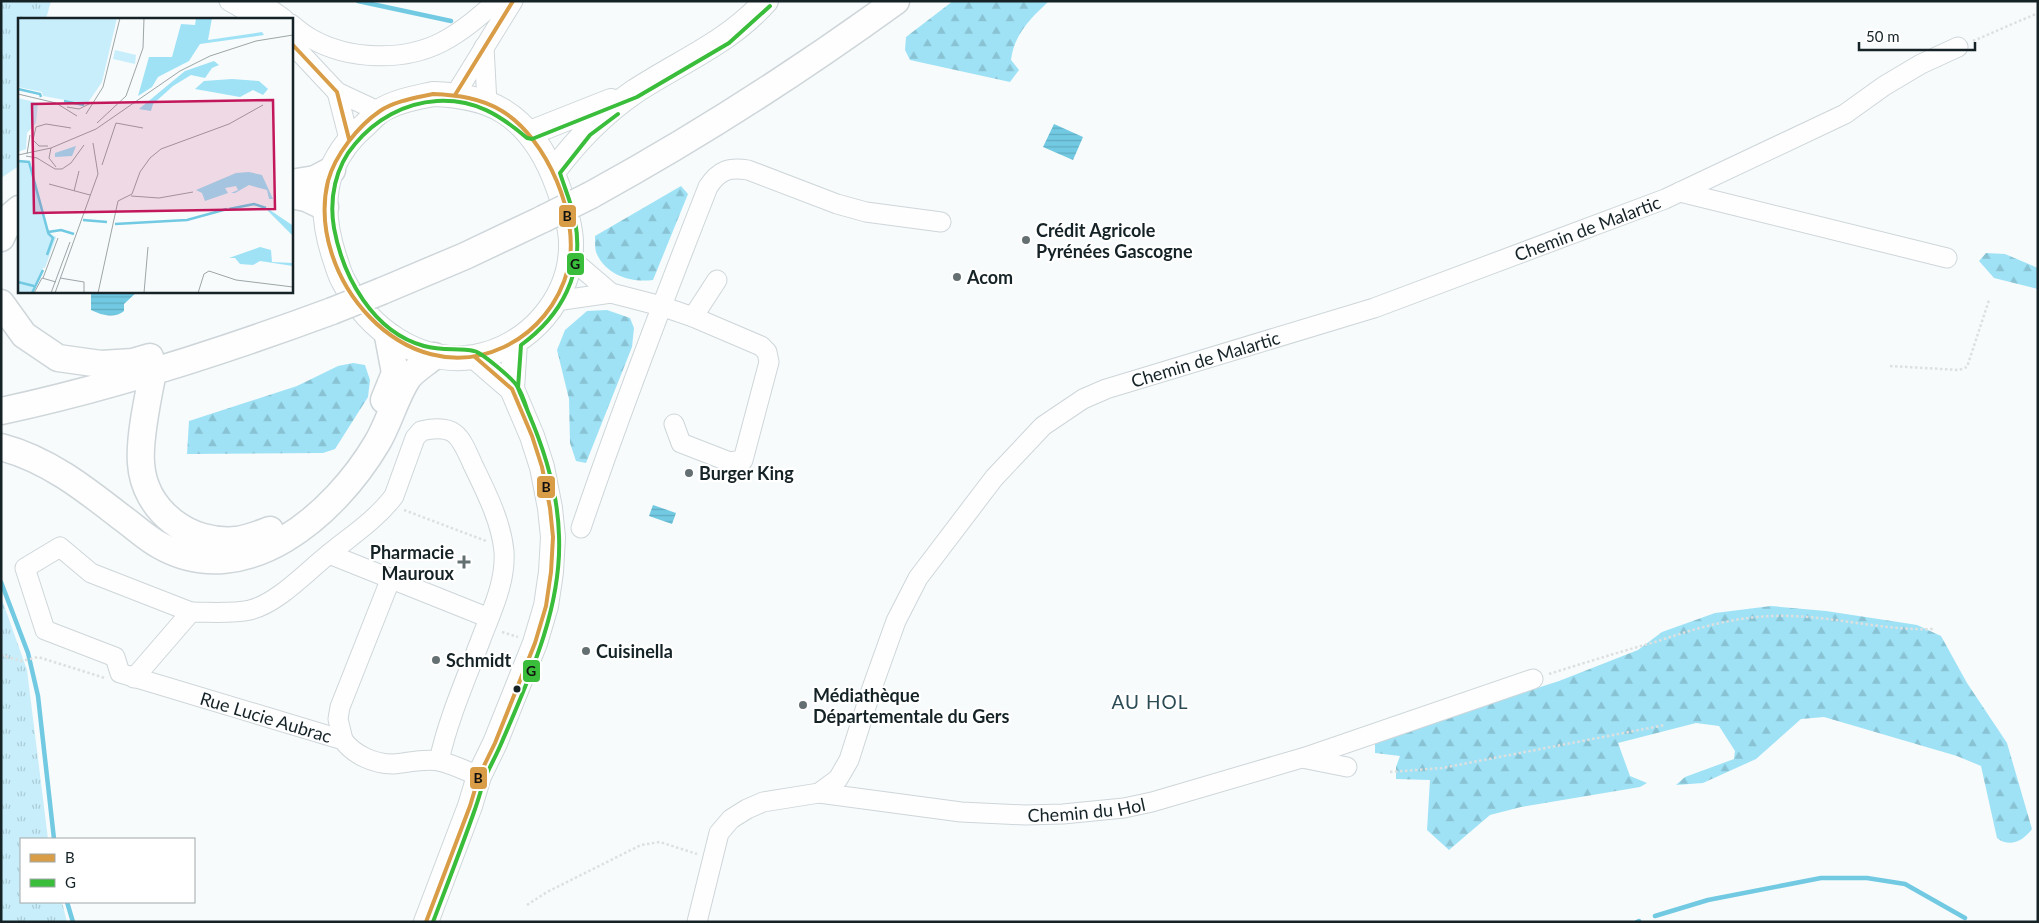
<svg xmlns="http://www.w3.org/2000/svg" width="2039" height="923" viewBox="0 0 2039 923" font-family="Lato,sans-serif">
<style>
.forest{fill:url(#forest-firs)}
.park{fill:url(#park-tufts)}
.water{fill:url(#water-rules)}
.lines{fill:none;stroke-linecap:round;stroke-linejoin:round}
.stream{stroke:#71c9e2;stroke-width:4.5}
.minor-casing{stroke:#ced6d9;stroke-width:21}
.major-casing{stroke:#ced6d9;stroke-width:26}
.highway-casing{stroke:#ced6d9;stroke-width:29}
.path{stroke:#dee0e0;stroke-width:2.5;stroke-dasharray:2.5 2.5;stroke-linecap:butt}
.minor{stroke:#fefeff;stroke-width:19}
.major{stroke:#fefeff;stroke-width:24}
.highway{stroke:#fefeff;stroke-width:26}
.highway-bridge-casing{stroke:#ced6d9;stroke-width:29;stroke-linecap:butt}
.highway-bridge{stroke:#fefeff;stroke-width:26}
.bus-1-casing{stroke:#fff;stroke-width:8}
.bus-2-casing{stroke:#fff;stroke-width:8}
.bus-1{stroke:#d89d46;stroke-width:4}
.bus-2{stroke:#39bd3a;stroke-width:4}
.poi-dot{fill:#646f72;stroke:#fff;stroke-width:2}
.bus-dot{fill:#152327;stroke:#fff;stroke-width:2}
.labels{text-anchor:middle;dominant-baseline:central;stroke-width:4.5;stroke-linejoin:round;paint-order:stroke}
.street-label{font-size:18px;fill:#152327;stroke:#fff}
.poi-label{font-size:18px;font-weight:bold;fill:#152327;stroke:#fff;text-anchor:start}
.neighbourhood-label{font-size:19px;letter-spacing:1px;fill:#2b4b55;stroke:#fff}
.inset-river{fill:none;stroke:#71c9e2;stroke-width:2.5}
.inset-road{fill:none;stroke:#9da5a7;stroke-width:1}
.view{fill:#c2185b;fill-opacity:0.15;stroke:#c2185b;stroke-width:2.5}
.inset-edge{fill:none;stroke:#152327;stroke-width:2.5}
.line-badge{stroke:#fff;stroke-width:2}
.pale-badge-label{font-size:14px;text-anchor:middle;font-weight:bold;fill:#111}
</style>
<defs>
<pattern id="forest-firs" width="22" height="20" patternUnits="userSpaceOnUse" patternTransform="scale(1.25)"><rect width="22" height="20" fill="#9fe2f6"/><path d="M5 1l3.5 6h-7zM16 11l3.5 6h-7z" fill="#88c2d3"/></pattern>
<pattern id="park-tufts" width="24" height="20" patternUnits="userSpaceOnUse" patternTransform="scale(1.25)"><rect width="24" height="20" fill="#c8eefb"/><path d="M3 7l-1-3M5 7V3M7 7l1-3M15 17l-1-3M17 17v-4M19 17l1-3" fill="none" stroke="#abccd7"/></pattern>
<pattern id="water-rules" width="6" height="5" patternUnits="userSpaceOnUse" patternTransform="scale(1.25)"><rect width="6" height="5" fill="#71c9e2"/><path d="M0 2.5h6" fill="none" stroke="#61acc2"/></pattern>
</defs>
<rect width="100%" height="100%" fill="#f7fbfc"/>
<path class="forest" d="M953,1H1049C1031,18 1014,34 1011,60L1019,70L1010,82L910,60L905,50L906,37Z
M681,186L688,194L653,280C631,283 605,275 596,252C595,248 595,241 595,236Z
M1986,253L2005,254L2038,268V289L1994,278L1979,261Z
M607,310L630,318L634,328L632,347L586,463L576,461L570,443L569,399L557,350L565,330L587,311Z
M353,363L365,365L370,380L368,397L335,449L323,453L187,454L189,421L297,386L338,366Z
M1771,606L1826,611L1898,622L1917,625L1941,636L1967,683L2007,743L2032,829C2023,841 2010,848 1997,838L1981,766L1957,756L1824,717L1801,719L1756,759L1703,783L1676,785L1685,777L1734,759L1735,751L1719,726L1696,723L1618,743L1630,776L1647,783L1640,787L1521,807L1490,815L1449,850L1427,830L1430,780L1396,779V767L1400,756L1375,753V744L1382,738L1559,681L1638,650L1662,632L1715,613Z"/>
<path class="park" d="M1,1H51L46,19H19V166L1,178Z
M1,597L27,670L48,839H21V902H62L67,922H1Z"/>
<path class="water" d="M1054,124L1083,137L1073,160L1043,147Z
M91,291H138L124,304V311C115,319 101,315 91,310Z
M653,505L676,513L672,524L649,516Z"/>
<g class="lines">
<path class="stream" d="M358,1L451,21
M1,582L28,653L38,696L54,839
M67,902L73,922
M1655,916L1708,900L1821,878H1867L1905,884L1965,918
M1637,922L1639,921"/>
<g class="minor-casing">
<g id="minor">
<path d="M229,1L260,19"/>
<path d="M259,1L284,19"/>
<path d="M291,24C297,29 303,34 310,38C348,60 403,62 442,42C463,31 480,16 497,1"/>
<path d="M291,43L337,92L380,112"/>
<path d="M484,47L487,103"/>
<path d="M337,92L349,139"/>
<path d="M455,95L513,1"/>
<path d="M1680,192L1947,258"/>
<path d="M570,258L611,293"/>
<path d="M556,301L611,293L661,306L693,317L761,346L767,352L769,362L743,460L730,462L681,443L674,424"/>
<path d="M693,317L717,280"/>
<path d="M581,528C620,413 664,299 708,187C719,170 729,167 748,170L837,204L866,212L941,222"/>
<path d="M329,554C351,536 377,519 394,496L415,438L421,431C456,423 460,436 473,465C486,492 501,521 504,551C506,582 492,610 481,639C466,679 448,719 439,761"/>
<path id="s1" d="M191,612L91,573L60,547L25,568L45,630L115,657L120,673L343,740C354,755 374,764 393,764C408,763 423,758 439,761C452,764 466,771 479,776"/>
<path d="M134,678L191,612C210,612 231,614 250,610C278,603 306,572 329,554L489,618"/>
<path d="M343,740L338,719L340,707L391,578"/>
<path d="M1303,758L1533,679"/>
<path id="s2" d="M819,793L961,812L1025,815L1063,814L1124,808L1152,802L1302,758L1347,767"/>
<path id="s3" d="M697,922L719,833L731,819L747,809L763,802L819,793L838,779L849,760L872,688L896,621L918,578L994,478L1043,426L1083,399L1106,389L1374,308L1665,199L1845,114L1884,86L1921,64L1958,47"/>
</g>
</g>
<g class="major-casing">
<path id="major" d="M433,94C457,95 482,98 503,111C531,128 547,156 558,187C564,204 570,222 571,241C573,297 529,348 474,357C418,365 369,330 344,282C339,274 337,264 334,256C325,228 321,197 332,169C339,152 351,137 365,125C370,120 375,115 380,111C396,101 415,98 433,94Z
M530,133L611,101
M553,172C576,141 602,114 634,92C681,61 727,44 766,1
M475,357L512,389
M426,922L470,806L479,776L495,743L535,643L546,606L551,572L553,537L550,508L542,467L532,436L512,389L515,342"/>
</g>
<g class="highway-casing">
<path id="highway" d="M291,183L315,179L332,170
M291,195L306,198L325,207
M591,195C697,137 798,72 896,1
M1,238L12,215L19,209
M382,291L465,256L543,219
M1,303L24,335L58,358L101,364L133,362L150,357
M153,372C148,397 139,438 141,463C144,511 190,545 237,540C249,538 259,534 270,530
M384,400L395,373L388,336
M1,411C114,387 224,351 332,311
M1,447C47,459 84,488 121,517C134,526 147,539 161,546C246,593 335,514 377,443C389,423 395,398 408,378C414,370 426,363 434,356"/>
</g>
<path class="path" d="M1973,41L2038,13
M1890,366L1959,370L1967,367L1989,300
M404,510L486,541
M502,632L518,637
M1,655L22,661L38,657L105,678
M1549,674C1584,663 1619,652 1655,642C1694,629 1732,617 1774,616C1827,614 1880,631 1933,629
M1390,772L1442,768L1665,725
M527,905L547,892L641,845L660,842L697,854"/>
<use href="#minor" class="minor"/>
<use href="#major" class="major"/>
<use href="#highway" class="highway"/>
<g class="highway-bridge-casing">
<path id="highway-bridge" d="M543,219L591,195
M332,311L382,291"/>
</g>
<use href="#highway-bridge" class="highway-bridge"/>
<g class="bus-1-casing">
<path id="bus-1" d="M291,43L337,92L349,139
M433,94C457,95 481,98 502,111C547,138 581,218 568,269C559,303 536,332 504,347C404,394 305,276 328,181C335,155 358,126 380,111C395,101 415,98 433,94Z
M455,95L513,1
M426,922L470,806L479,776L495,743L535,643L546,606L551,572L553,537L550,508L542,467L532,436L512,389L475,357"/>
</g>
<g class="bus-2-casing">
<path id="bus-2" d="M531,419L518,388L521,345C561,316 585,273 575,221C572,205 565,189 560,173L590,135L618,114
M433,922C447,885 461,849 474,812C478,801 481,790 484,780C489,768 496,756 501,744C529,679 562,608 559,536C558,493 545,451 528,412C525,403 522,393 517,386C513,379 481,352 474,351C458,348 442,351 424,346C373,332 343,277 334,228C329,199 335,167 355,144C375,120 404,103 437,101C475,99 500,115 527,138L532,139L637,97L729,43L770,6"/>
</g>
<use href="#bus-1" class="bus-1"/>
<use href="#bus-2" class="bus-2"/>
</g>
<g class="poi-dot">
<circle cx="1026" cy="240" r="5"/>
<circle cx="957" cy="277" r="5"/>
<circle cx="689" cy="473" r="5"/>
<path d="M461.5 554.5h5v5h5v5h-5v5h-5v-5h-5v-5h5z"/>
<circle cx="586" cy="651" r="5"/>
<circle cx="436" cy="660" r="5"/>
<circle cx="803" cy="705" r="5"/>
</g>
<circle class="bus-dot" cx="517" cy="689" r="4.5"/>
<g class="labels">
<g class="street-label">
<text stroke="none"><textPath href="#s3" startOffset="1222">Chemin de Malartic</textPath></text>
<text stroke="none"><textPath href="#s3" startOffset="818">Chemin de Malartic</textPath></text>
<text stroke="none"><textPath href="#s1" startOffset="498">Rue Lucie Aubrac</textPath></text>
<text stroke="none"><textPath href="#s2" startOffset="269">Chemin du Hol</textPath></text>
</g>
<g class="poi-label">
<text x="1036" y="230">Crédit Agricole<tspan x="1036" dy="21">Pyrénées Gascogne</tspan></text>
<text x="967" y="277">Acom</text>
<text x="699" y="473">Burger King</text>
<text x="454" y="552" text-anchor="end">Pharmacie<tspan x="454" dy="21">Mauroux</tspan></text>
<text x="596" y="651">Cuisinella</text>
<text x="446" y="660">Schmidt</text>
<text x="813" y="695">Médiathèque<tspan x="813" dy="21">Départementale du Gers</tspan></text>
</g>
<g class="neighbourhood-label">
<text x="1150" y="701">AU HOL</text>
</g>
</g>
<g transform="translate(18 18)">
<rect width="275" height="275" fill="#f7fbfc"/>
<path d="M97,32L118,37L117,46L95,41ZM0,151L18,165L29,215L38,219L15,275H0Z" fill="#c8eefb"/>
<path d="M178,0H194L190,22L244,14L246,17L182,26L171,43L140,59L134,69L120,78L131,39H154L163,6L177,7ZM196,43L201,47L194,50L187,60L173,57L155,68L135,86L133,93L121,91L167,53ZM214,61L241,63L250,71L245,77L235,72L222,79L177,71L186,63ZM58,128L54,138L37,139V135ZM231,154L244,157L255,181H251L249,172L231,167L217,175H213L220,172L218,168L207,170L210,175L187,183L184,175L178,172L218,155ZM249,190L274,207L275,218L250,193ZM242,229L253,232L254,244L275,245V248L242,243L235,247L222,246L217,240H211Z" fill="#9fe2f6"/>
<path d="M0,80L20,85L18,105L9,115L8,131L0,134ZM0,144H10L29,215L38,219L27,250L0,244Z" fill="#c8eefb"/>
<path d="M0,0H99L84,64L69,86L25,78L24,74L0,69Z" fill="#c8eefb"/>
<path class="inset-river" d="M0,71L22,76L23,79M46,83L66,87M0,143L11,144L30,214L43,212L56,216M211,191L236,186L248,190M65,202L89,204M97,206L169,202L209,191M29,237L35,220L30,215M0,264L16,268M14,275L25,252"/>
<path class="inset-road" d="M0,76L38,85L59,98M49,89L61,91L73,85M68,96L85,69L102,0M79,105L108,78L125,30L126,0M30,128H21L15,122L18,109L28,106L53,110M33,130L31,140L38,149M9,136L12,117M0,137L33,130L78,111L162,53L192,38L238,23L275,17M8,138L19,140L37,151H44L53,145L66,127M84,147L98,105L125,110M31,166L72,177M56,173L61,153M113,178L141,180L175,174M25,260L40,220M42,260L66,264V275M16,275L24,260L38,264M33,275L52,224M37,275L80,156L75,125M80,275L100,183L114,176L122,154L132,140L143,131L211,106L245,87M126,275L130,229M180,275L186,256L191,253L218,262L275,269"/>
<path class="view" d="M255,82L257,191L16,195L14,86Z"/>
<rect width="275" height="275" class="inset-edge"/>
</g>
<g class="line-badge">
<rect x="558" y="204" width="19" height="24" rx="5" fill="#d89d46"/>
<rect x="566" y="252" width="19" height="24" rx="5" fill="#39bd3a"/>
<rect x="536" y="475" width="20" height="24" rx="5" fill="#d89d46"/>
<rect x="522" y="659" width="19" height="24" rx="5" fill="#39bd3a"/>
<rect x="469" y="766" width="19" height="24" rx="5" fill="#d89d46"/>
</g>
<g class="pale-badge-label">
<text x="567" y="221">B</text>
<text x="575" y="269">G</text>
<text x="546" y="492">B</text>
<text x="531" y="676">G</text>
<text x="478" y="783">B</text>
</g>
<rect width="2039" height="923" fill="none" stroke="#152327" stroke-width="5"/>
<rect x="20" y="838" width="175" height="65" fill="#ffffff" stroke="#a1a7a9"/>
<rect x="30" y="854" width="25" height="8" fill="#d89d46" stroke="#a1a7a9"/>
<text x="65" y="863" font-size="15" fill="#152327">B</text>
<rect x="30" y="879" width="25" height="8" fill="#39bd3a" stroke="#a1a7a9"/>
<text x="65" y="888" font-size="15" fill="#152327">G</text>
<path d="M1859 42v8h116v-8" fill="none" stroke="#152327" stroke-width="2.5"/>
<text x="1866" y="42" font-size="15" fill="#152327" stroke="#ffffff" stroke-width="4" paint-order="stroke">50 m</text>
</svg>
